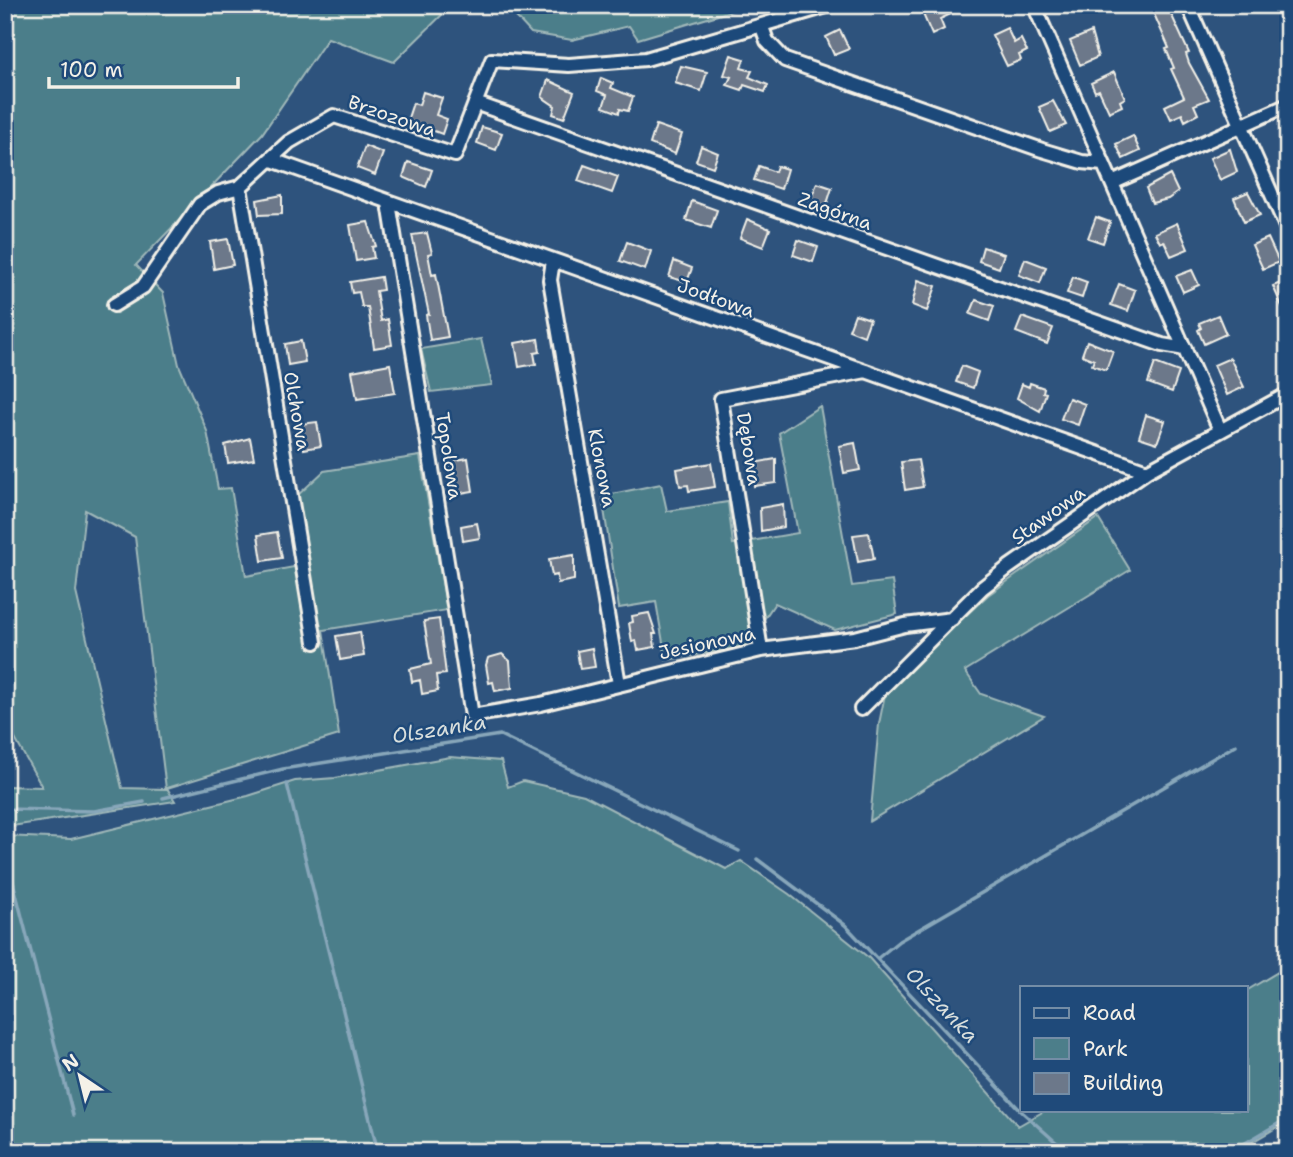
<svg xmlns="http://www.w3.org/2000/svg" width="1293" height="1157" viewBox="0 0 1293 1157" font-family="'Shantell Sans',sans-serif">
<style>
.green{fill:#4c7e8a;stroke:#a0b8b9;stroke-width:2;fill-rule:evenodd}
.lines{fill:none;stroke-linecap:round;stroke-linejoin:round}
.stream{stroke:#88a7ba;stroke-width:3.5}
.building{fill:#6c788a;stroke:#f4f1e8;stroke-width:2}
.street-casing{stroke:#f4f1e8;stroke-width:18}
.street{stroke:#1f4a7a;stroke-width:12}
.labels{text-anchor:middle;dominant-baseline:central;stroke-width:5;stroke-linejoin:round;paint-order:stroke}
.street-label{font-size:19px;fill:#f4f1e8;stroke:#1f4a7a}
.water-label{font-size:21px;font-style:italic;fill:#d9dfdd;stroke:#1f4a7a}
</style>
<rect width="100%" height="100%" fill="#2e537d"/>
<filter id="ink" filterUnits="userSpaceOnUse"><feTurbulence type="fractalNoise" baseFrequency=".0143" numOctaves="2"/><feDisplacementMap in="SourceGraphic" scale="14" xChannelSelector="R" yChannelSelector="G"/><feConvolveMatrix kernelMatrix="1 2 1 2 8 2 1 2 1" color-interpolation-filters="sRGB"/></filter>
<g filter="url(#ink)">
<path class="green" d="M5,5H452L394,62L328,38L262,134L136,265L163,293L179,365L207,431L218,489L231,488L246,576L310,564L298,495L324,471L420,456L447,610L323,630L339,735L167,788L175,801L5,827V786L42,787L5,721V593L9,591L13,559L5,498ZM85,510L135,537L166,789L122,788L76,592Z
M505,5H751L638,39L629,26L572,40L531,33Z
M481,339L492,385L431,392L421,349Z
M820,406L852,586L892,581L897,614L835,630L775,603L746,646L666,660L656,602L619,608L602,496L661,484L667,511L728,502L733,544L798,533L779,433Z
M1098,518L1130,570L965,671L981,694L1044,716L870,821L879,724L886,689L988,595Z
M450,757L501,761L508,787L523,781L584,795L726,869L741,861L789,894L869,958L1018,1126L1046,1110H1246V991L1288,966V1121L1235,1152H5V836L71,839L248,796L295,781L335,778Z"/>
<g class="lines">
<path class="stream" d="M287,784L378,1152
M163,798L283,769L500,735L739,851
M5,809L94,811L144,802
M5,851L73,1115
M757,859L845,925L1021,1111L1067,1152
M878,958L899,941L1236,745
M1230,1152L1288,1118"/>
</g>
<path class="building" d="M919,5H949L953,13L940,19L944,29L932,35Z
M1150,5H1167L1189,53L1186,54L1189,63L1209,99L1194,105L1198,114L1185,121L1182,114L1171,119L1165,106L1184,97L1171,69L1174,68L1166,49L1169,48Z
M1007,28L1014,43L1021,39L1027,51L1019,55L1021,60L1007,66L992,35Z
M840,30L849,49L834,55L826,37Z
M1091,32L1098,57L1080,65L1070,41Z
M731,55L744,59L741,68L752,71L749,77L768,85L765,92L744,85L742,90L727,85L731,77L724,75Z
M681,66L707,72L701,91L675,83Z
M1114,72L1125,98L1120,101L1122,106L1109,112L1099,90L1095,92L1091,83Z
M601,78L613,83L611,88L633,97L628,111L620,109L619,113L603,107L607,95L597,91Z
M548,80L574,92L564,118L553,114L555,106L542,97Z
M423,92L442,98L436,115L447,119L442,134L407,121L413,103L419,105Z
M1053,101L1066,125L1050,132L1039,107Z
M656,125L682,134L675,154L650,144Z
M482,127L502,133L496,150L477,143Z
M1133,136L1140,151L1123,159L1116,144Z
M365,146L383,153L375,175L357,168Z
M701,146L718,153L713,167L696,161Z
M1230,149L1237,172L1220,180L1210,158Z
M408,162L432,170L426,187L403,177Z
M584,165L618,177L612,193L578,181Z
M759,166L775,172L777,166L787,169L781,189L754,180Z
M1170,175L1178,192L1168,199L1152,203L1146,188Z
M817,183L832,188L826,207L810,202Z
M1248,192L1260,215L1244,222L1234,198Z
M282,195V214L259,215L257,200Z
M692,201L717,210L711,228L686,220Z
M1096,217L1110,222L1103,243L1088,238Z
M747,219L770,229L763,247L740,238Z
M368,222L376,246L372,247L374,258L356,261L350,225Z
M1177,223L1188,249L1171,256L1164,241L1160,243L1155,233Z
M427,233L432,253L428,254L432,275L436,274L448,337L430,340L426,315L429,314L412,235Z
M1268,238L1279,262L1263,269L1252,245Z
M228,239L233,265L214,269L210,242Z
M798,240L818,247L813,262L793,255Z
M627,242L651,251L645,270L620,261Z
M983,247L1004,254L999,268L979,261Z
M1025,259L1046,267L1040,283L1019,275Z
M674,261L692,268L687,282L669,277Z
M1192,270L1199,285L1183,292L1176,276Z
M381,277L383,290L376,291L381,321L388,319L392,345L374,348L368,307H362L359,292L352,293L350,282Z
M1073,277L1087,282L1082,298L1067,293Z
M918,280L936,286L927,311L912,305Z
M1288,280V320L1273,286Z
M1119,284L1135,290L1128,311L1111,305Z
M976,300L994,306L989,321L970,314Z
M855,314L870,319L864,336L849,330Z
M1218,315L1226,334L1204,344L1198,330L1201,328L1199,323Z
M1022,317L1053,328L1047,344L1016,332Z
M538,339L540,352L534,353L536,364L519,367L515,343Z
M301,341L305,362L288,365L285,344Z
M1087,341L1113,351L1106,370L1092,365L1094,360L1082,355Z
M1230,358L1244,387L1227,395L1214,365Z
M1155,363L1179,372L1172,392L1148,383Z
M390,364L395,393L357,399L352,371Z
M962,366L978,372L973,388L956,382Z
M1030,383L1044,388L1043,392L1046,393L1040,411L1017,398L1022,384L1029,387Z
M1069,398L1085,404L1078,425L1061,419Z
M1146,415L1165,421L1157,443L1139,437Z
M317,422L321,446L304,449L300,424Z
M250,438L254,459L228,463L225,445Z
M855,443L860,470L844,473L839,446Z
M468,458L473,491L455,494L450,461Z
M776,459V483L754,486L753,463Z
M918,460L923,487L905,490L901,462Z
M711,463L715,487L689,491L688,485L680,486L677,469Z
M783,504L784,527L761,531L760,508Z
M477,523L480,538L463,541L461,526Z
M277,532L282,558L262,561L258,535Z
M869,533L874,559L858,562L853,535Z
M574,555V580L558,583L557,575L552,576L549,559Z
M649,613L656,634H653L655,647L638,650L636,641L632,642L629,623L633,622L632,616Z
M439,619L446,674L436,675L438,691L422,694L420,680L412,682L410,669L431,664L424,621Z
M360,632L364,656L340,660L336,636Z
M592,648L595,667L580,669L577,651Z
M502,654L510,661L512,688L495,691L493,682L489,683L486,665L488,658Z"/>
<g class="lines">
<g class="street-casing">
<path id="street" d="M1034,5L1220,430
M1188,5L1288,231
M762,27L767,41L785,60L1042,150L1082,162L1103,164
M475,103L1162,345L1185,349
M272,160L1147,471
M1112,183L1288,105
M240,187L315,642
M389,203L472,716L541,704L761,650L855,638L905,625L952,619
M553,261L550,280L619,684
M114,305L143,287L200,204L218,193L240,187L289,142L334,116L455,155L492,60L569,65L646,59L830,5
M761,650L721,399L866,371
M861,709L982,588L1009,567L1147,471L1288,394"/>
</g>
<use href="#street" class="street"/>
</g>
</g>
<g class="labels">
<g class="street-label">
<text transform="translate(392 116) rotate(19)">Brzozowa</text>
<text transform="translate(835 211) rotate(20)">Zagórna</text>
<text transform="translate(716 298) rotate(20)">Jodłowa</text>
<text transform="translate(297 411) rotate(80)">Olchowa</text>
<text transform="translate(749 449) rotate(81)">Dębowa</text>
<text transform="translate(449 456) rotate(81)">Topolowa</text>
<text transform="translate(602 468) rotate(79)">Klonowa</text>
<text transform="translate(1048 515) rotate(-36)">Stawowa</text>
<text transform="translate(707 643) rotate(-12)">Jesionowa</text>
</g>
<g class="water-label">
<text transform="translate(439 729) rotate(-9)">Olszanka</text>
<text transform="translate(942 1005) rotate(47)">Olszanka</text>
</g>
</g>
<rect width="1293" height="1157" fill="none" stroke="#1f4a7a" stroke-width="28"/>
<rect x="14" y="14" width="1265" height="1129" fill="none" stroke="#f4f1e8" stroke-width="2.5" filter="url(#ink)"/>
<rect x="1020" y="986" width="228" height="126" fill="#1f4a7a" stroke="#748da6" stroke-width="2"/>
<rect x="1034" y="1008" width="35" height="10" fill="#1f4a7a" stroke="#748da6" stroke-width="2"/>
<text x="1083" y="1020" font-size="21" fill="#f4f1e8">Road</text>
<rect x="1034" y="1038" width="35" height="21" fill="#4c7e8a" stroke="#748da6" stroke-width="2"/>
<text x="1083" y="1056" font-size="21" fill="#f4f1e8">Park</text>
<rect x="1034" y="1073" width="35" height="21" fill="#6c788a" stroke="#748da6" stroke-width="2"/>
<text x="1083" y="1090" font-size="21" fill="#f4f1e8">Building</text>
<g transform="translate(80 1076) rotate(325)" stroke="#1f4a7a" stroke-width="5" paint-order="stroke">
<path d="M0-5L12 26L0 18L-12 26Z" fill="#f4f1e8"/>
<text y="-10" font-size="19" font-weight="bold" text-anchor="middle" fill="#f4f1e8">N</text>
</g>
<path d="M49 77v10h189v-10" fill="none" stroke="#f4f1e8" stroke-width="3.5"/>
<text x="60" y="77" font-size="21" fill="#f4f1e8" stroke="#1f4a7a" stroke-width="5" paint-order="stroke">100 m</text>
</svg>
